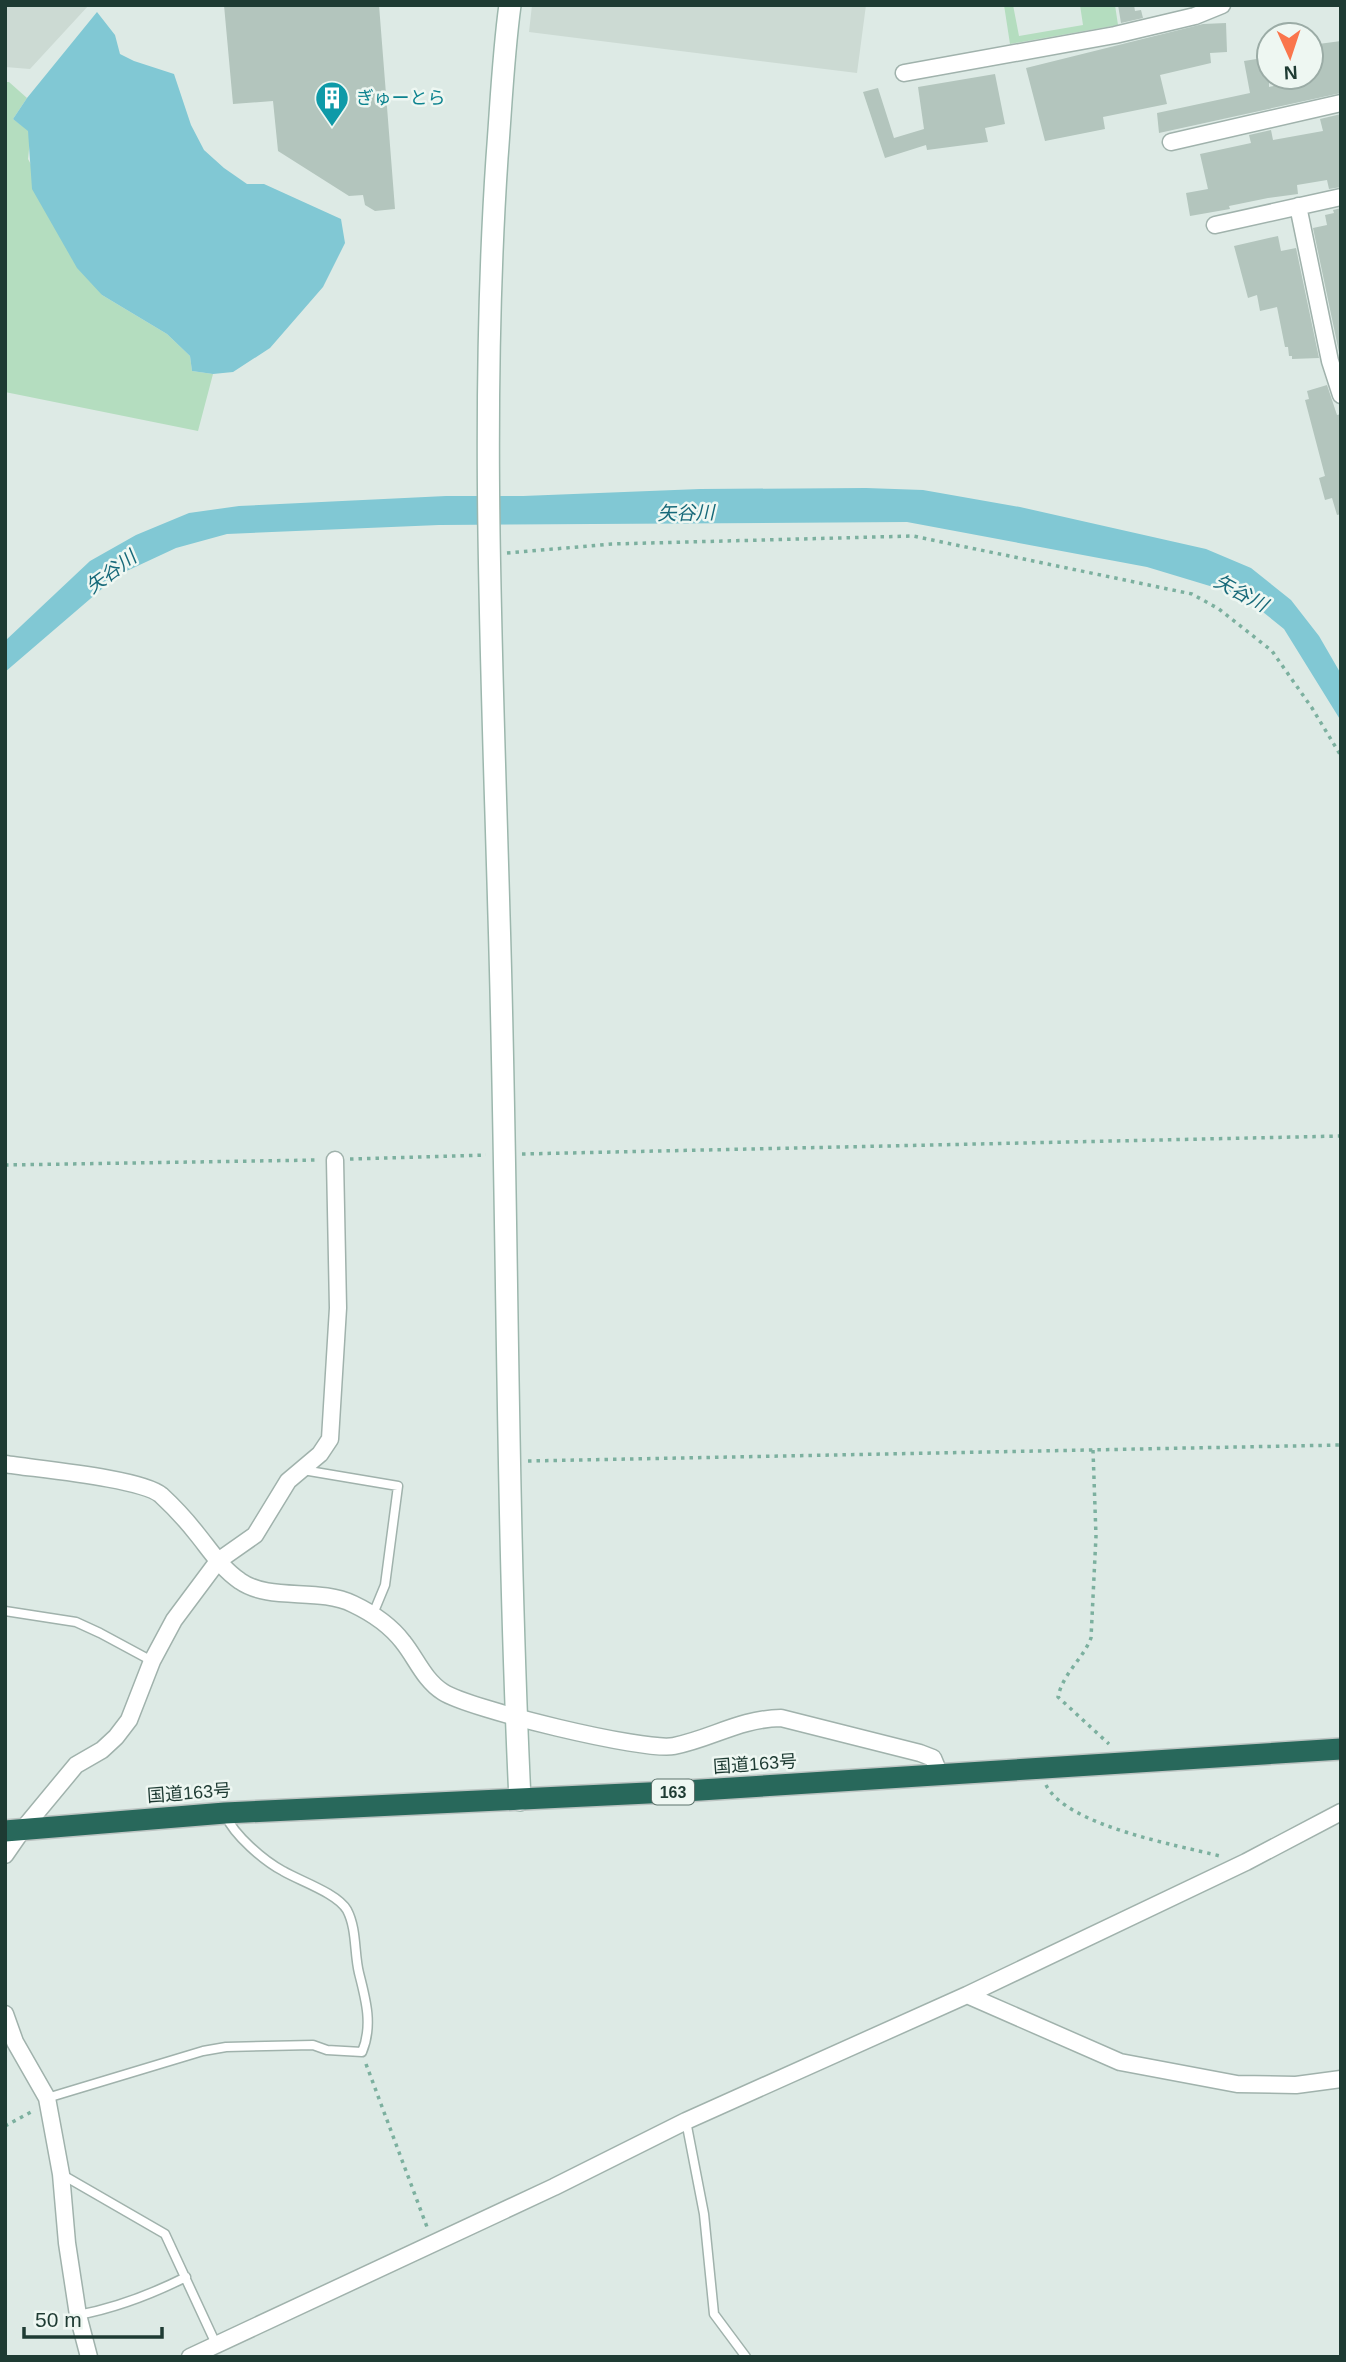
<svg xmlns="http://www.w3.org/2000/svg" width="1346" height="2362" viewBox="0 0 1346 2362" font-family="Arial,'Noto Sans JP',sans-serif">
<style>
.built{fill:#ccdad3}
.green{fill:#b4ddbf}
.water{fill:#81c8d4}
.building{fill:#b3c5bd}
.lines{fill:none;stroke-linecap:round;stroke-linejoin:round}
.lane-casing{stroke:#a0b2ac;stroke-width:11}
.street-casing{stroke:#a0b2ac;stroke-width:19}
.secondary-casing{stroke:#9cb7ad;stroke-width:24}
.highway-casing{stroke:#bcc4c2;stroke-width:24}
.path{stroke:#7cb09f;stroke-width:3.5;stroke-dasharray:3.5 5;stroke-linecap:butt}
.lane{stroke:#fff;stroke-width:8}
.street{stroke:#fff;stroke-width:16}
.secondary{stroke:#fff;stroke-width:21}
.highway{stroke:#28685b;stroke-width:21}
.labels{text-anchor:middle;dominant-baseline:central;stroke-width:5;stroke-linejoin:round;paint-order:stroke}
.shield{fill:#eef7f2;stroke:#5c736c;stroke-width:2}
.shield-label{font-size:16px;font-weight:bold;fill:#1e3b33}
.culture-label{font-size:18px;fill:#0d838f;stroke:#eef7f2;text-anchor:start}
.street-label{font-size:18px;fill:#1e3b33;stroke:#eef7f2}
.water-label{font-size:19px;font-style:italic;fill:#166979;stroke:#eef7f2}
</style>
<rect width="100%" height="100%" fill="#ddeae5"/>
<path class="built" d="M5,5H89L30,69L5,67Z
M532,5H866L857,73L529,32Z"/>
<path class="green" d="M1004,5H1013L1019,36L1083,25L1080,5H1115L1118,25L1010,44Z
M5,82H9L27,98L13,119L28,130L30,140L28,159L102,295L167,334L190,356L192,371L213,374L198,431L5,392Z"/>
<path class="water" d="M97,12L115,35L120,54L134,61L174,74L191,125L204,150L224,168L247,184H264L341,219L345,243L323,287L270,348L233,372L213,374L192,371L190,356L167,334L102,295L77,268L32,189L28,131L13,119L27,98Z
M866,488L923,490L1020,507L1206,549L1251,568L1291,600L1319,636L1341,674V721L1284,629L1243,596L1147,567L907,522L439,525L227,534L176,548L118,575L5,672V641L90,561L136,535L189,513L239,506L446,496H523L700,489Z"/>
<path class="building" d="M224,5H379L395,209L375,211L365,205L363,195L349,196L278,151L273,101L233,104Z
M1118,5H1134L1135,11L1141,10L1143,18L1121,23Z
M1226,23L1227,52L1210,53L1211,63L1160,75L1167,104L1103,117L1105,129L1045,141L1026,68L1203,24Z
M1341,41V93L1159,133L1157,113L1250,93L1244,61L1269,57V87L1311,78V45Z
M995,74L1005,124L985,128L988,142L927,150L926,145L885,158L863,92L878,88L894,138L924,129L918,87Z
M1341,114V187L1329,189L1327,180L1297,185L1298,194L1268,198L1229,206L1230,209L1190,216L1186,193L1208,189L1200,154L1251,143L1249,135L1271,130L1273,140L1323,131L1320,119Z
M1341,208V356L1340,357L1313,228L1327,225L1325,215L1334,213L1333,210Z
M1278,236L1281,251L1296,248L1319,358L1292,359V356H1289L1288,347H1285L1277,307L1260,311L1257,295L1248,298L1234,246Z
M1327,385L1337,415L1341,414V514L1337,515L1332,498L1325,500L1319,478L1325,476L1305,400L1309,399L1307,391Z"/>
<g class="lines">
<g class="lane-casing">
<path id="lane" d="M303,1470L398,1486L385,1585L373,1614
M5,1611L76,1622L100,1633L152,1661
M47,2098L203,2051L226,2047L313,2045L327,2050L362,2052C373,2026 366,2000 359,1973C354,1953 357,1929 347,1910C337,1893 300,1881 283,1871C264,1861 234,1835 226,1816
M686,2121L704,2214L714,2314L746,2357
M61,2174L165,2234L216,2344
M78,2315C116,2308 152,2294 186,2277"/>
</g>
<g class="street-casing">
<path id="street" d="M904,73L1115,35L1195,16L1222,5
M1171,142L1341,103
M1298,206L1330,361L1341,395
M1215,225L1341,197
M5,1464C36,1469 141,1478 161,1495C174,1507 186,1520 197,1534C210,1550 222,1569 240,1581C270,1602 318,1587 353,1604C372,1613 390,1625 403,1642C416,1658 424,1680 443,1692C469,1709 645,1752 674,1746C713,1738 739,1719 781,1718L920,1753L933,1758L940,1775
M5,1855L23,1829L76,1765L102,1750L116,1737L129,1720L152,1661L174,1620L218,1561L255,1535L288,1481L320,1454L330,1439L338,1308L335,1160
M967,1995L1120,2062L1237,2084L1296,2085L1341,2079
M5,2014L15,2042L47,2098L61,2174L67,2243L78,2315L89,2357
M190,2357L554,2187L686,2121L967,1995L1246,1862L1341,1812"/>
</g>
<g class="secondary-casing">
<path id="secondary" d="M510,5C503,56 501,107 497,158C480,410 492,663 499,916C508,1210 506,1505 520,1800"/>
</g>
<g class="highway-casing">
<path id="highway" d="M5,1831L225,1813L669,1792L1341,1749"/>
</g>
<path class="path" d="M507,553L612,544L913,536L1192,594L1219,609L1272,651L1312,708L1341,756
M522,1154L1341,1136
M350,1159L486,1155
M5,1165L318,1160
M1093,1450L1096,1536L1091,1638C1083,1659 1063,1673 1058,1697L1109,1744
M528,1461L1341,1445
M1046,1785C1067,1826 1177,1845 1220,1856
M366,2064L427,2227
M5,2126L33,2111"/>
<use href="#lane" class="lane"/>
<use href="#street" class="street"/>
<use href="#secondary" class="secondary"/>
<use href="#highway" class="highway"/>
</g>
<defs>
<g id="building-pin" transform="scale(1.75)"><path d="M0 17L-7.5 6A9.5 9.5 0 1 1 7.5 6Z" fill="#0f9aa8" stroke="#eef7f2"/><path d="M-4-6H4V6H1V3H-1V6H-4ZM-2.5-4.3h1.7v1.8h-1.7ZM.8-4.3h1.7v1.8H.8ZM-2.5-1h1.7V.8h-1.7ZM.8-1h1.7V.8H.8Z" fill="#fff"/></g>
</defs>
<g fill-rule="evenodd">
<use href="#building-pin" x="332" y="98"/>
</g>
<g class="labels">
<rect class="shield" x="652" y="1779.5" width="42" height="25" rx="5"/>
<g class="shield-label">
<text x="673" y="1792">163</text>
</g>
<g class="culture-label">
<text x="356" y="98">ぎゅーとら</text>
</g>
<g class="street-label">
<text transform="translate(755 1764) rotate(-4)">国道163号</text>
<text transform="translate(189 1793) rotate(-4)">国道163号</text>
</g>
<g class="water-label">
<text transform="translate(686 513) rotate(-1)">矢谷川</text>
<text transform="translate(111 572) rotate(-37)">矢谷川</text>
<text transform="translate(1241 593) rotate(28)">矢谷川</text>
</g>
</g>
<rect width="1346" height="2362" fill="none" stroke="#1e3b33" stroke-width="14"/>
<g transform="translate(1290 56) rotate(177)"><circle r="33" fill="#eef7f2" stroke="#9baca6" stroke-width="2"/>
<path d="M0-5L12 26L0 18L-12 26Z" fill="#fa754c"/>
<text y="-10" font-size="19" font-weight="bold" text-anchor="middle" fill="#1e3b33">N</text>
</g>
<path d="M24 2327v10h138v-10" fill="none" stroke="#1e3b33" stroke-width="3.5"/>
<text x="35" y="2327" font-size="21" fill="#1e3b33" stroke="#eef7f2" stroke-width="5" paint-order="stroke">50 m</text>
</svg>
